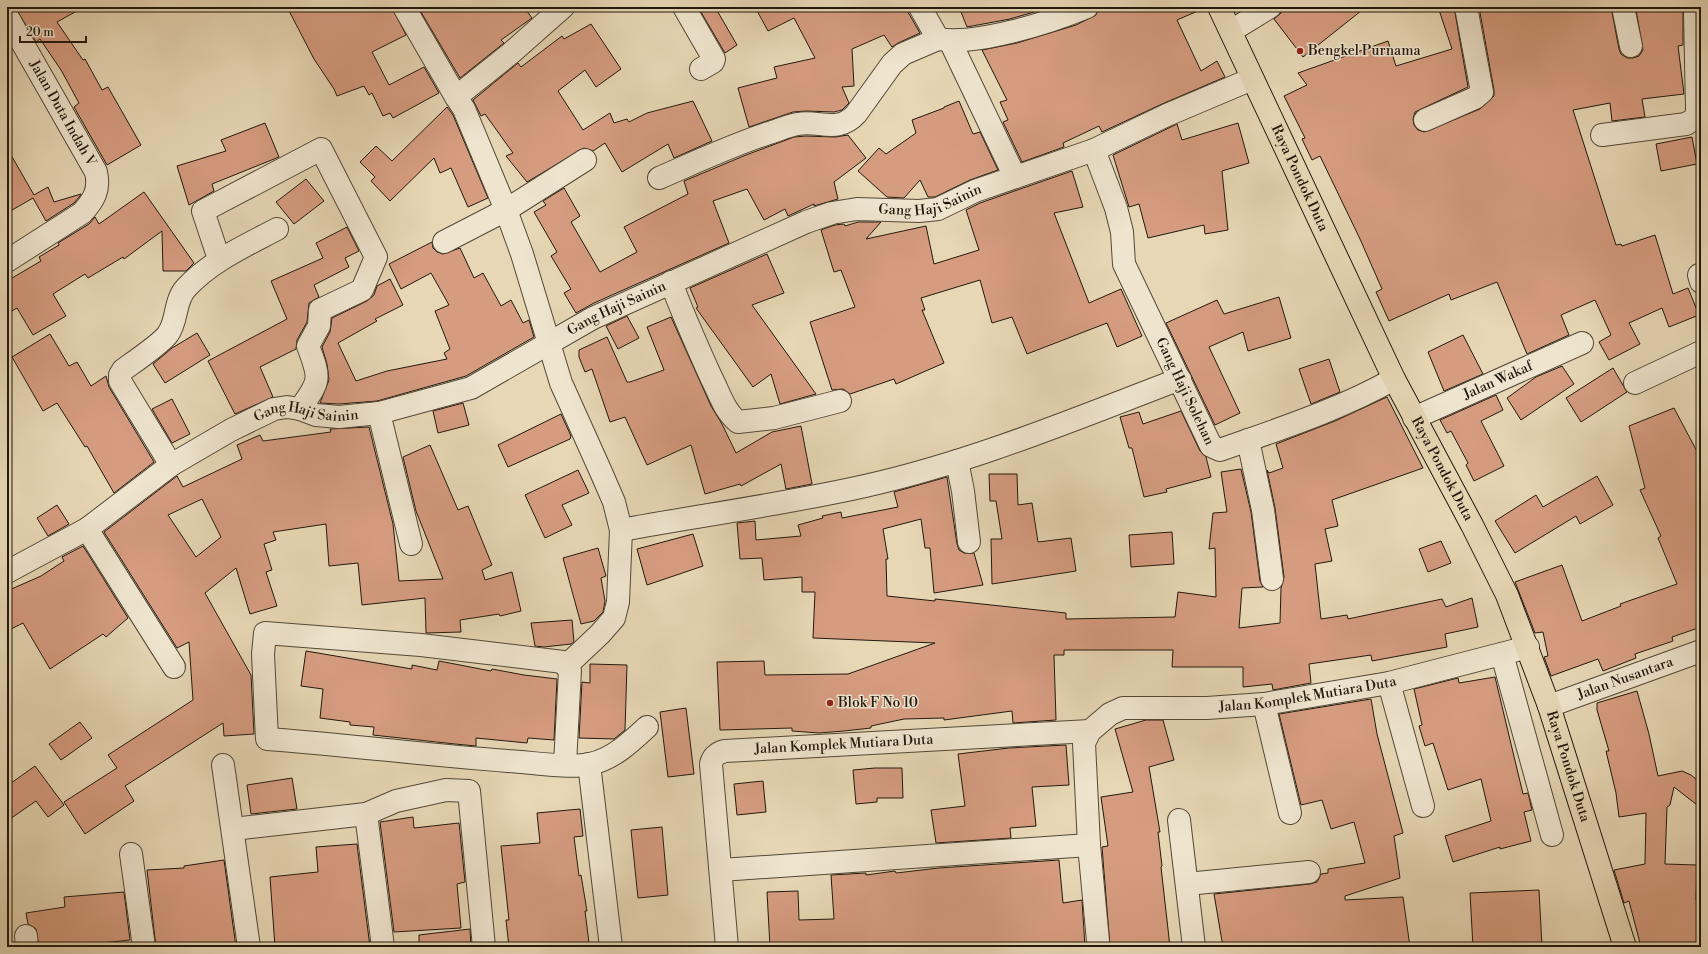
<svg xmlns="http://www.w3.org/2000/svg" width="1708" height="954" viewBox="0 0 1708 954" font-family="'Libre Bodoni',serif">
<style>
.building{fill:#d69c80;stroke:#21180d;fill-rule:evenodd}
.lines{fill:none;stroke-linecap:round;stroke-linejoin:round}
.minor-casing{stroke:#524837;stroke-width:24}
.major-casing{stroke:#21180d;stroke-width:24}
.minor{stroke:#efe5cf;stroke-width:22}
.major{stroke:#e7d7b5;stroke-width:22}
.poi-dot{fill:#8f2418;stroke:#efe5cf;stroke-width:1.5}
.labels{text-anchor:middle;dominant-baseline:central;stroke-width:3;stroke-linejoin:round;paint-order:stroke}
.poi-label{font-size:14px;fill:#21180d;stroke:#efe5cf;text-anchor:start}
.street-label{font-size:14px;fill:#21180d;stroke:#efe5cf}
</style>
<rect width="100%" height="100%" fill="#e7d7b5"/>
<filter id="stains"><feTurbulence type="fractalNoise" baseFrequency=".005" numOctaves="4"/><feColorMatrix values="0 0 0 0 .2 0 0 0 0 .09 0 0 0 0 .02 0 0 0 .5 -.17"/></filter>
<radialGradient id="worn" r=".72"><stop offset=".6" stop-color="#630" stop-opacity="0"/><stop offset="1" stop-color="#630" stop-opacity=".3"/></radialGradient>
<path class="building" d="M15,7H84L57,22L83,60L85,59L102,90L108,87L141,145L107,165L74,107L79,103L61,70L40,39L36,42Z
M287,7H392L406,35L372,52L389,85L424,67L439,93L393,118L390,113L383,116L372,93L369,95L364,86L337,96L334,89L314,59Z
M418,7H524L532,18L501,40L504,43L460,78Z
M698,7H715L737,45L725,53Z
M755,7H905L920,33L898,43L892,47L884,35L852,49L854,86L842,87L849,103L842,110L834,112L806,111L793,112L749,127L738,88L777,78L774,67L815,58L794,18L768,31Z
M959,7H1051L1010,19L967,27Z
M1099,7H1207L1177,20L1201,71L1217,61L1225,77L1162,104L1102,132L1099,126L1063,143L1064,147L1022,162L1003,122L1008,120L1000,102L1007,100L982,50L1017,43L1076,25L1096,15Z
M1282,7H1366L1303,57L1274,19L1281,13Z
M1438,7H1454L1468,87L1415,112L1413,119L1414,125L1418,130L1424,132L1480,109L1494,96V90L1479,7H1611L1619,49L1621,54L1627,58H1633L1639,56L1643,50L1636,10L1648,7H1683V45L1678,46L1684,94L1642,99L1645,117L1612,121L1610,103L1573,110L1616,245L1621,244L1622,246L1655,235L1673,294L1688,288L1699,315L1669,327L1662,308L1629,323L1640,344L1609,360L1599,342L1611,335L1595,300L1561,315L1569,335L1527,354L1497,282L1451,300L1449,294L1389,321L1376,292L1382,289L1360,239L1320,156L1312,160L1302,139L1305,138L1284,96L1307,85L1298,73L1388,41L1396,66L1452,49Z
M591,24L621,69L596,87L585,70L558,91L583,130L610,113L614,123L627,119L629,122L647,113L693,101L712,141L674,158L668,144L622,172L605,143L593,151L584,148L527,182L506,156L513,153L485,114L481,116L473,100L518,63L521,67L562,36L564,39Z
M959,101L973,134L980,132L998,170L970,180L935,197H928L920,180L904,198L887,197L858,171L879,148L886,154L916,133L912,120L944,108V107Z
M447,107L453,115L488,198L468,207L451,168L440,173L434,158L390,201L371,181L375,177L360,162L376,146L392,161Z
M265,123L279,157L212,184L214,191L189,205L177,166L226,151L221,140Z
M1238,123L1249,163L1222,171L1228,230L1205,234L1204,225L1148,238L1139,204L1129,207L1113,155L1177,124L1182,140Z
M848,135L866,158L834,182L838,199L814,206V204L788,216L785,209L764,220L747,189L713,201L729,243L594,303L576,313L564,293L571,289L551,256L557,252L534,212L546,205L543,201L564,188L580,216L571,222L600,272L637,252L624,227L688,194L684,181L746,155L794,137L806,136L835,137Z
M1692,137L1697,164L1661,171L1656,144Z
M7,148L34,195L48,187L54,202L81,194L80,196L74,203L46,221L33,198L7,213Z
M1072,171L1083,207L1054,213L1089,303L1121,289L1142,336L1117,347L1107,323L1027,354L1012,317L992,323L980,280L921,298L925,310H922L944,363L896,384L894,379L850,394L843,389L832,390L810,322L855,307L841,270L834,272L821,230L835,225L844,224L845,226L858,222H881L866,239L926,226L934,264L979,250L966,210L980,203Z
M306,179L324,201L294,224L276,202Z
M144,192L194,263L186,271H163L162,231L124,259L123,257L88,278L85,274L53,294L66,316L33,335L17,308L7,314V281L41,261L39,257L59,245L58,243L89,224L95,217L99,224Z
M347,227L359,251L345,258L349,267L314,285L319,297L309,303L307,322L297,340L296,349L260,367L273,397L235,414L208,361L287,319L271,281L323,258L316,243Z
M432,242L433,248L437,252L443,254L460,248L474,278L483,273L501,306L511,300L523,323L529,320L534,337L466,376L377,401L339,404L320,403L329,380L327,364L322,347L330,332L332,318L367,301L374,295L377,286L390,279L403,305L375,319L377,321L338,343L356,381L387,371L447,359L444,353L450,349L435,311L449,305L431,273L401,289L389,264Z
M767,254L784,293L752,305L816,394L780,404L771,374L753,387L696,308L698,307L690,288Z
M1279,297L1291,338L1248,351L1243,332L1209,347L1240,413L1215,425L1166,323L1217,300L1224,314Z
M627,316L639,338L618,349L606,326Z
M671,317L711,406L722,424L736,453L772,432L801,426L812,484L786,489L781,464L741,486L740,484L705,494L691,445L647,465L625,417L610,422L592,369L585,372L579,357V350L607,337L627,382H630L664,370L647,327Z
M197,333L210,355L165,383L153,364L172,348Z
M50,334L69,366L77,362L91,386L106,376L109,387L154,462L114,493L87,446L85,447L57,403L43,411L12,357Z
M1463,335L1483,374L1444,391L1428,352Z
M1329,359L1340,392L1311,404L1299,369Z
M1562,366L1574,384L1521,420L1507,398L1536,377Z
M1613,368L1627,392L1581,422L1566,398Z
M1496,395L1503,410L1481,421L1504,466L1474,481L1466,465L1468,463L1451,431L1447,433L1440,420Z
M1387,397L1423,468L1332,500L1338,526L1325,529L1332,561L1315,564L1321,619L1347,615L1348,619L1442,599L1446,607L1472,598L1478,627L1445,634L1447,647L1372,661L1371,655L1309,664L1311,683L1273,690L1272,684L1243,687V667H1172L1173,650H1064V655H1054L1056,720L1013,723L1012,711L944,720V718L904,719L871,726V728L844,731L819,733L792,731V728L720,730L717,662L764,661L765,675L848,674L935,643L813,638L815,592H802V577L764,580L762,558L740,559L737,523L755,521L756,540L801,536L798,525L823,518L822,516L841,512L842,518L898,507L894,492L947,477L957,544L959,550L964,553H974L983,585L934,593L930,548H925L921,519L883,529L888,559H886L887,596L935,601V599L1066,613V619L1175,617L1178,592L1216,597L1215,548L1209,549L1213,513L1227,512L1221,472L1241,469L1251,512L1260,581L1263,587L1242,588L1239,628L1280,623L1281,588L1284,577L1275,508L1267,470L1269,473L1283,468L1276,444L1335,421Z
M172,399L190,434L172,443L152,409Z
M463,403L469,425L438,433L433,411Z
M1674,408L1701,459V627L1672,637L1673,641L1635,654L1636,658L1603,671L1598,659L1551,676L1544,657L1548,656L1543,632L1535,633L1515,582L1562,565L1582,621L1621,606L1620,604L1677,584L1658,538L1661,536L1640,490L1645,488L1629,426Z
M1181,411L1200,451L1206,457L1211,477L1166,489L1167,492L1144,497L1132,448H1129L1120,417L1139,412L1143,424Z
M561,414L571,436L570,439L508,467L498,445Z
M369,427L393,524L399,581L443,579L416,511L403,457L430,445L458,510L468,506L492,565L482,570L485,580L512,572L521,611L500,616L499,614L460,620L461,632L426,633L425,598L362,605L358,563L329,566L326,524L273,532L276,540L264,544L272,570L266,572L277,606L250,614L236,568L205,593L251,675L254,734L224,736L223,723L125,786L134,801L85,834L64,802L117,768L108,755L193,700L189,642L177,648L104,532L177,476L183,487L242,459L237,445L260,435L263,441L331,432L330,429ZM202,499L221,537L196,557L168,515Z
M578,470L589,493L562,505L572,525L545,538L525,495Z
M989,474H1017L1018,505L1032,503L1038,542L1071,538L1076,571L992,584L991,539H1002L996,501H990Z
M1597,476L1613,505L1580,524L1576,516L1515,553L1495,521L1536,495L1543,507Z
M57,505L69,524L48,536L37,518Z
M1172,532L1174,564L1131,567L1129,535Z
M693,534L703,566L647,585L637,549Z
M1441,541L1451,563L1428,572L1419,549Z
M83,546L128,618L106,637L103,634L50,669L23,623L7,631V591L41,576L64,561L62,557Z
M598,548L606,576L601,578L605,601L603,612L594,621L581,624L563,558Z
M572,620L574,642L571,644L544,647L535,646L531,623Z
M306,651L412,669V665L437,670L439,661L491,671L492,669L524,675L557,679L554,740L528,738L527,743L476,738V746L455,744L373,735L374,727L350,725V722L320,718L323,689L301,686Z
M590,664L627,665L625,730L614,739L579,738L582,682L590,683Z
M1495,677L1523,794L1528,793L1532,810L1524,812L1531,841L1500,849V847L1453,862L1445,836L1491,821L1481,779L1448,790L1433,743L1425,746L1419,726L1422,725L1414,689L1458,678L1459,683Z
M1637,691L1649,734L1658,776L1682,771L1691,775L1701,783V808L1674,787L1670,805L1667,807L1665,864L1697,865L1696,900L1701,899V947H1641L1629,901L1624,903L1614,870L1645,864L1646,813L1619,817L1616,793L1606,751H1609L1597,710V703Z
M1371,699L1377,734L1403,833L1394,836L1400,878L1345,896V900L1403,897L1410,947H1223L1214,894L1310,884L1317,882L1321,874L1328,873V869L1365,863L1354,822L1331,829L1322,800L1301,805L1279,714Z
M686,708L694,774L668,777L660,712Z
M1146,720H1163L1174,760L1149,767L1160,832H1158L1162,866L1161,867L1170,947H1110L1102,847L1108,846L1101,797L1133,792L1115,729Z
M80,722L92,738L61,760L49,744Z
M1066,745L1069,785L1032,787L1036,826L1010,828L1011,838L936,843L931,810L965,806L958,754L1009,748Z
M35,766L64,805L48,817L36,801L7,821V786Z
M875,768H902L903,798H877V802L856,804L853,770Z
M292,778L297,809L251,814L247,785Z
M763,781L766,812L737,815L734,784Z
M580,809L583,836L574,837L579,876L581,875L587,911H585L589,943L563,946V943L532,947H509L506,920H509L501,846L540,843L537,813Z
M413,817L414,828L459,823L465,882L457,884L461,928L394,932L380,822Z
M662,827L668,895L638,898L631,830Z
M357,844L370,947H275L270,877L318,872L316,847Z
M224,860L236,947H156L147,870L184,868V866Z
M1059,860L1063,903L1082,900L1085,947H770L767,892L798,891L799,920L834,919L831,875L866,873V875L895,871L896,873L939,868Z
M1539,890L1542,947H1473L1470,893Z
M124,892L130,940L65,947H39L36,929L28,924L26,913L65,907L64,897Z
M470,929L471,947H419V935Z"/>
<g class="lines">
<g class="minor-casing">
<g id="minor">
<path d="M404,7L456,97"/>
<path d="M563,7L511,53L456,97L464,109L506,210L522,254L561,383L601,472L614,502L621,530L618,602L614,618L600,634L566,666"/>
<path d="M684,7L714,59L713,62L701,69"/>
<path d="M1623,7L1631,46"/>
<path id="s1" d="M7,16L96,172C100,190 94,200 82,213L7,261"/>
<path d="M1231,31L1270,7"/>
<path d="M938,39C976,46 1051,22 1087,7"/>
<path d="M950,41L1015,177"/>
<path d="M1425,120L1475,98L1482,92L1466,7"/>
<path d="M1602,135L1686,124L1696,118L1697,109L1695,12L1696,7"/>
<path id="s2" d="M1094,150L1116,208L1122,232L1124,264L1211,446L1220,450C1279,429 1339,410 1394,379"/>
<path d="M659,178C696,162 732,145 769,133C779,130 789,125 798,124C819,120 838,134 856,114L892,64L903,54L938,39L920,7"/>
<path d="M444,242L506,210L585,160"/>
<path d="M219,259L203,211L321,149L376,257L362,290L320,310L319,326L308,346C321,380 320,380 300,409"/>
<path d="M1699,275L1701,282"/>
<path d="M671,282C683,315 697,346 711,377C719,392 724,411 738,422L774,418L840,401"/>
<path d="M1635,383L1701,352"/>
<path d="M379,413L411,544"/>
<path id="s3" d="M1414,418L1582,343"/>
<path d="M1248,440L1263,510L1272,579"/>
<path d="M957,461L963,491L969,542"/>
<path d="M171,465L120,381V375L123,370C134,362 162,343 168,334C178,320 174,301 186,288C211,261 245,246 277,229"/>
<path d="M87,529L174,667"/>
<path d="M621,530C703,515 785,504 865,486C973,462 1077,418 1180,379"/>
<path id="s4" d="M7,572L87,529L171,465L231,430L274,409L287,407L300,409L316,415L339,417L379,413L471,388L593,318L806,222L832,213L857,209L919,211L938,209L975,191L1094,150L1167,115L1252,79"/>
<path d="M1502,654L1552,835"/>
<path d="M1389,683L1423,806"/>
<path d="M1264,704L1290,813"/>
<path id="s5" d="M1549,706L1701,651"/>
<path d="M565,764L570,670L563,662L421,645L265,633L263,654L267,739C348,745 428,755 508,761C531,762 569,769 590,764C613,759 631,742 647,727"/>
<path d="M589,764L611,947"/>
<path d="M223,765L249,947"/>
<path d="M366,814L383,947"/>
<path d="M1179,820L1194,947"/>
<path d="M233,829L366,814L396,801L446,790L469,791L484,947"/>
<path d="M131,854L144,947"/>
<path d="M721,870L1089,845"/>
<path d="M1187,884L1309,872"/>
<path d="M26,936L27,947"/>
<path id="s6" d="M727,947L711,764C713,756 717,753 725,751L1090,731"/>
<path id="s7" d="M1097,947L1098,941L1089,845L1084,743L1090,731L1110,714L1123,708H1207L1264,704L1389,683L1528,647"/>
</g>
</g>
<g class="major-casing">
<g id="major">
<path id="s8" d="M1219,7L1394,379L1472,525L1507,595L1549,706L1625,947"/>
</g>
</g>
<use href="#minor" class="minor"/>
<use href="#major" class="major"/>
</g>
<g class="poi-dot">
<circle cx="1300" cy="51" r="4"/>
<circle cx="830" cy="703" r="4"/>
</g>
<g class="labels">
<g class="poi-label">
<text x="1308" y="51">Bengkel Purnama</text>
<text x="838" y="703">Blok F No 10</text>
</g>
<g class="street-label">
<text stroke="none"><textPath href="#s1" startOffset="112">Jalan Duta Indah V</textPath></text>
<text stroke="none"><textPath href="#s8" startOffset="189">Raya Pondok Duta</textPath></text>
<text stroke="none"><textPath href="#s4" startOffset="1018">Gang Haji Sainin</textPath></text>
<text stroke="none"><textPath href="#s4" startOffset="682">Gang Haji Sainin</textPath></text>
<text stroke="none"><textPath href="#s3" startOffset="92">Jalan Wakaf</textPath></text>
<text stroke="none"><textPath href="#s2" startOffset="260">Gang Haji Solehan</textPath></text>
<text stroke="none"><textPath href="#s4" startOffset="346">Gang Haji Sainin</textPath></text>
<text stroke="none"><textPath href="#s8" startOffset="513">Raya Pondok Duta</textPath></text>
<text stroke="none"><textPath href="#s5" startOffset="81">Jalan Nusantara</textPath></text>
<text stroke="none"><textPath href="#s7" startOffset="444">Jalan Komplek Mutiara Duta</textPath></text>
<text stroke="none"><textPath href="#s6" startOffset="323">Jalan Komplek Mutiara Duta</textPath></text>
<text stroke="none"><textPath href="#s8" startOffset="837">Raya Pondok Duta</textPath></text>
</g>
</g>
<rect width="1708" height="954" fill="none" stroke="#e7d7b5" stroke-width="24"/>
<rect x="8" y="8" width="1692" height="938" fill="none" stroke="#21180d" stroke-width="2"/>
<rect x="12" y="12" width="1684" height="930" fill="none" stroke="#21180d"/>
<path d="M20 36v6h66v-6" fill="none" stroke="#21180d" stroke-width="2"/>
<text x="26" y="36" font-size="12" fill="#21180d" stroke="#efe5cf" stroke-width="3" paint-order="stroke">20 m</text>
<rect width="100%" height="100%" filter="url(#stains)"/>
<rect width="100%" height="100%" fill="url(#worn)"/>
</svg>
